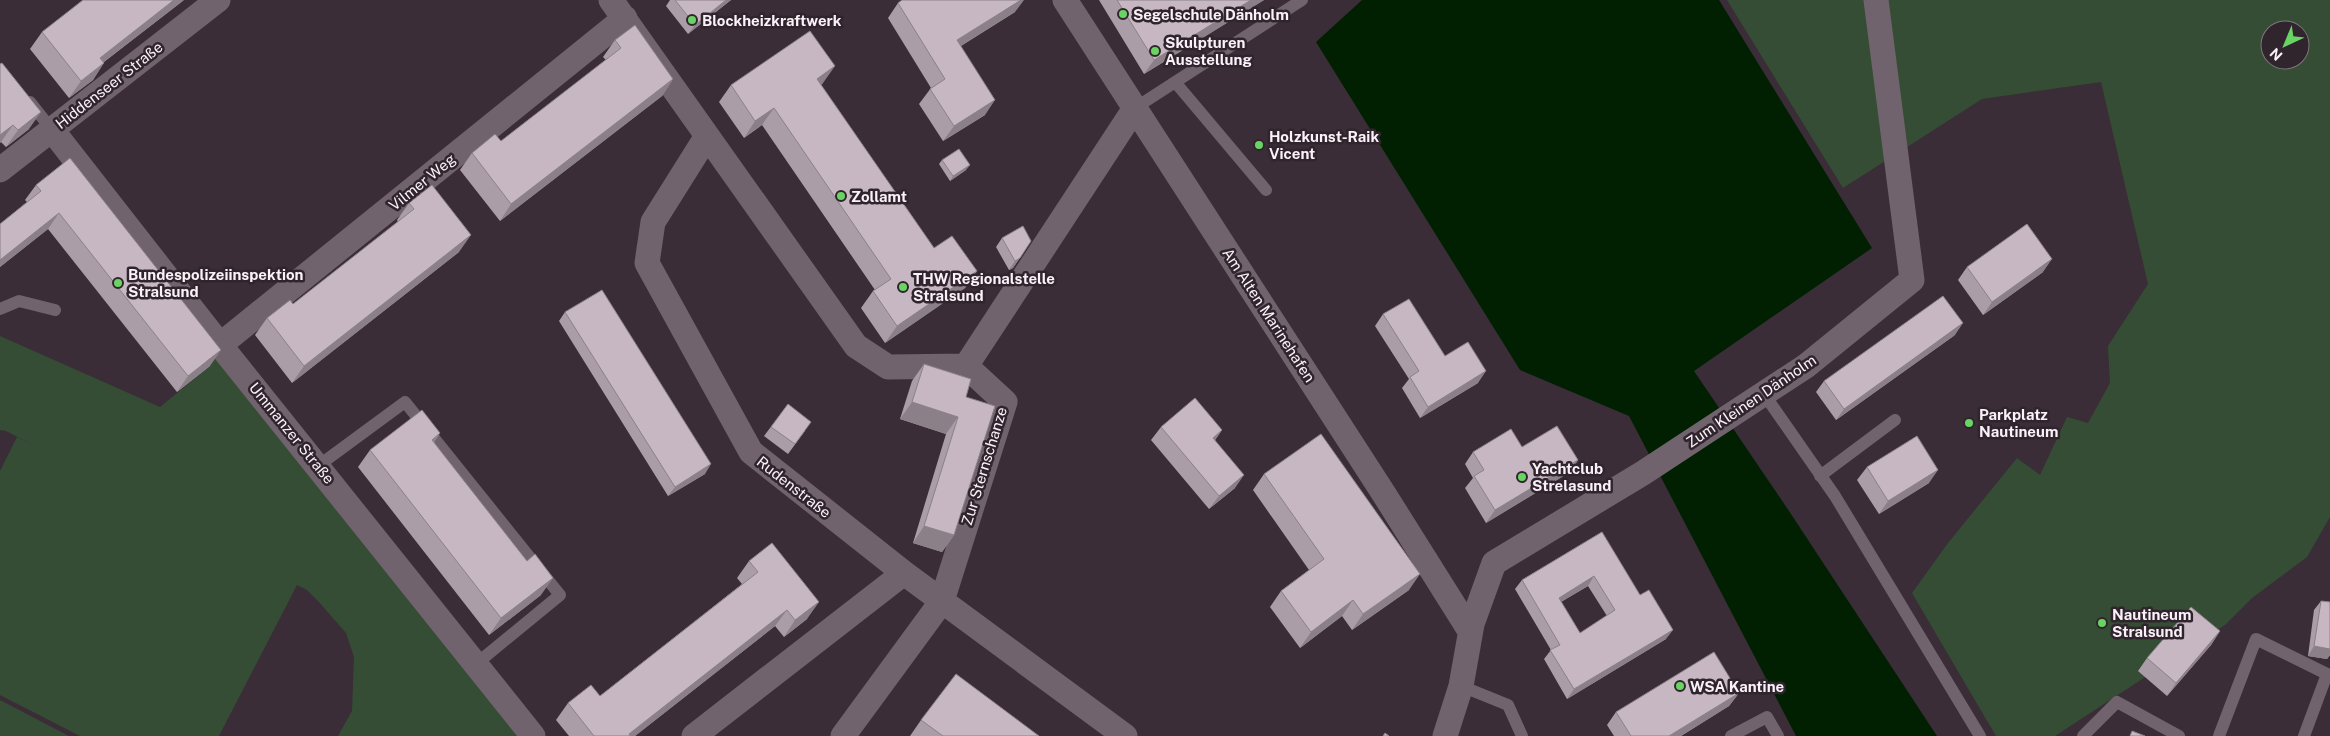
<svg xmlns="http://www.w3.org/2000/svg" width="2330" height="736" viewBox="0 0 2330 736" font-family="'Public Sans',sans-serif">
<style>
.green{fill:#354d34;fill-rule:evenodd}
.water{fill:#012001}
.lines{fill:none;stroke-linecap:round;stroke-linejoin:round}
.lane{stroke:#71636d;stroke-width:12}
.street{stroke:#71636d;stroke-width:25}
.wall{fill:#ab9da7;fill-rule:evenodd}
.shaded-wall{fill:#8b8088}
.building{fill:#c7b7c2;stroke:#8b8088;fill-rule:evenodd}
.poi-dot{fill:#69d464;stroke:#30242d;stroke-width:2}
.labels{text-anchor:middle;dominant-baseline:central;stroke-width:5;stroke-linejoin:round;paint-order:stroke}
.poi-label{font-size:15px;font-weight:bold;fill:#faf2f8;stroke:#30242d;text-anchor:start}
.street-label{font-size:15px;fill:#faf2f8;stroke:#30242d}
</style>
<rect width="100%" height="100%" fill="#3a2d37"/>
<path class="green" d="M1727,0H2330V517L2307,557L2252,598L2225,625L2055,736H1996L1912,593L1948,543L2017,458L2040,475L2067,417L2088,423L2110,383L2108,346L2148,284L2101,82L1982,99L1843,188ZM2270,30H2300V60H2270Z
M0,336L160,407L210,366L220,345L533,736H338L352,711L354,657L346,633L319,602L307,590L297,585L219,736H80L0,695V471L17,437L37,447L6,431L0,430Z
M0,700L69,736H0Z"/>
<path class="water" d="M1362,0H1719L1872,248L1694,371L1789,511L1937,736H1796L1629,416L1520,370L1316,42Z"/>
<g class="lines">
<path class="lane" d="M1175,82L1266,190
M30,102L52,130
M1135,108L1302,0
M0,309L19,301L55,310
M1764,394L1835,496L1980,736
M318,466L405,402L560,595L476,664
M1820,476L1895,420
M1461,686L1508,705L1522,736
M1731,736L1767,717L1778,736
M2083,736L2117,702L2179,736
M2219,736L2256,639L2327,674L2304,736"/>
<path class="street" d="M611,0L856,346L888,367L966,366
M1065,0L1384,494L1470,631
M52,130L220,345L533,736
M707,136L653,222L647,263L751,452L904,573L1125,736
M0,170L218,0
M220,345L625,18
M694,736L904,573
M843,736L942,601L1005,402L966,366L1135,108
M1445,736L1461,686L1472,624L1494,563L1643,473L1806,366L1912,280L1876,0"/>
</g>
<path class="wall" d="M184,0L104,62L93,80L69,98L30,49L42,32Z
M670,0H731L688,34L666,6Z
M1099,0H1264L1144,74Z
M898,3L1015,12L961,46L985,115L943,141L919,104L931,88L888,18Z
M615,40L673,79L662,96L500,221L460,170L472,153L501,141L606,60L603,57Z
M0,64L29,129L6,147L1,142L0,143Z
M823,83L821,85L934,248L977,271L965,288L885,343L861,308L873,291L875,290L762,125L744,138L719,102L731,85Z
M942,160L966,170L950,181L939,164Z
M36,185L210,366L177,392L48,229L0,267V224L27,202L25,200Z
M409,203L459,252L292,383L255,335L267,318L293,304L398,222L397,220Z
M1002,238L1031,241L1013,268L1009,270L996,247Z
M1967,267L2043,272L1983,315L1958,280Z
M565,312L705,474L668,496L559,321Z
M1383,314L1478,383L1420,418L1402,388L1409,379L1375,326Z
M1955,335L1836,420L1816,392L1824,381Z
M924,364L966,397L954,535L942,552L913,543L946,434L900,419L912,381Z
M788,404L805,431L788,454L764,436Z
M1161,427L1222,430L1215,440L1235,488L1209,509L1151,440Z
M440,433L434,442L541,595L489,635L358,467L370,450Z
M1522,447L1578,460L1570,472L1486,523L1465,488L1473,478L1465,464L1473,452Z
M1867,467L1929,483L1879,514L1857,480Z
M1264,474L1409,590L1352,630L1342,616L1300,648L1270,607L1281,591L1309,570L1253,490Z
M1602,532L1666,639L1567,699L1544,659L1551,650L1515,589L1522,580ZM1588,586L1607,616L1580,633L1561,602Z
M749,561L807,619L784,637L775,626L635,736H569L556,720L568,703L600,696L742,584L737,578Z
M2321,601L2330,602V655L2327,659L2308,656L2314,610Z
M2220,631L2211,645L2167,696L2138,671L2147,658Z
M1739,693L1729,706L1681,736H1614L1607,725L1616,712Z
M921,720L1039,736H910Z"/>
<path class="shaded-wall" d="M174,0H184L88,74L100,58Z
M726,0H731L688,34L695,25Z
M1021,0H1024L1015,12L946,55L957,40Z
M1251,0H1264L1144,74L1154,60Z
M104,63L93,80L69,98L81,81Z
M835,66L823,83L805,96L817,79Z
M673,79L662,96L500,221L511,204Z
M995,100L985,115L943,141L954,126Z
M774,108L762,125L744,138L755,121Z
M41,112L29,129L6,147L18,130Z
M13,125L1,142L0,143V135Z
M970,165L966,170L950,181L953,176Z
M59,213L48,229L0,267V260Z
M471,235L459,252L292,383L304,366Z
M1020,258L1013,268L1009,270L1015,261Z
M2052,259L2043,272L1983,315L1992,302Z
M977,271L965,288L885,343L897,326Z
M1963,323L1955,335L1836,420L1844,409Z
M221,350L210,366L177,392L188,376Z
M1486,371L1478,383L1420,418L1428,407Z
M912,402L958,417L946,434L900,419Z
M1222,430L1213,443V438Z
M440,433L428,450L432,440Z
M1578,460L1570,472L1486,523L1495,510Z
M711,464L705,474L668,496L675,487Z
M1938,470L1929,483L1879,514L1888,501Z
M1244,475L1235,488L1209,509L1219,496Z
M924,526L954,535L942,552L913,543Z
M1420,574L1409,590L1352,630L1363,614Z
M1594,576L1588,586L1552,607L1559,598Z
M553,578L541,595L489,635L501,618Z
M1353,600L1342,616L1300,648L1311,632Z
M819,602L807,619L784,637L795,620Z
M787,610L775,626L635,736H627L629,734Z
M1673,630L1666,639L1567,699L1574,689Z
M2220,631L2211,645L2167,696L2176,683Z
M2314,646L2330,649V655L2327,659L2308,656Z
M1739,693L1729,706L1681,736H1669Z"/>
<path class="building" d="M83,0H174L100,58L104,63L81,81L42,32Z
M675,0H726L695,25Z
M902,0H1021L957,40L995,100L954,126L930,89L945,79L898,3Z
M1117,0H1251L1154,60Z
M635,25L673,79L511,204L472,153L495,134L501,141L621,48L615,40Z
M810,31L835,66L817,79L934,248L952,236L977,271L897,326L873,291L891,279L774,108L755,121L731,85Z
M2,63L41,112L18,130L13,125L0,135V64Z
M959,149L970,165L953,176L942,160Z
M70,158L221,350L188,376L59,213L0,260V224L41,191L36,185Z
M432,185L471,235L304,366L267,318L290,300L293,304L414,209L409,203Z
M2027,224L2052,259L1992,302L1967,267Z
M1023,226L1031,241L1020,258L1015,261L1002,238Z
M602,290L711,464L675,487L565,312Z
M1943,296L1963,323L1844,409L1824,381Z
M1409,299L1445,356L1468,342L1486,371L1428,407L1410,377L1419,371L1383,314Z
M924,364L971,379L966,397L995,406L954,535L924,526L958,417L912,402Z
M1195,398L1222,430L1213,438L1244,475L1219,496L1161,427Z
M788,404L811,422L795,444L771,427Z
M422,410L440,433L432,440L527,561L535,554L553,578L501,618L370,450Z
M1557,426L1578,460L1495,510L1474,476L1484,470L1473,452L1511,429L1522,447Z
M1321,434L1420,574L1363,614L1353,600L1311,632L1281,591L1324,559L1264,474Z
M1917,436L1938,470L1888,501L1867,467Z
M1602,532L1640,595L1649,590L1673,630L1574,689L1550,650L1560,645L1522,580ZM1594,576L1615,610L1580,633L1559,598Z
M772,543L819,602L795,620L787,610L629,734L630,736H594L568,703L591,685L600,696L758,572L749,561Z
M2321,601L2330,602V649L2314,646Z
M2191,607L2220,631L2176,683L2147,658Z
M1714,652L1739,693L1669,736H1631L1616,712Z
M956,674L1039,736H943L921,720Z
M2132,731L2145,736H2130Z
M1385,733L1389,736H1383Z"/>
<g class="poi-dot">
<circle cx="1123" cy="14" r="5"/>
<circle cx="692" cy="20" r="5"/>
<circle cx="1155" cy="51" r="5"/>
<circle cx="1259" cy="145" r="5"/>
<circle cx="841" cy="196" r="5"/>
<circle cx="118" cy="283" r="5"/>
<circle cx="903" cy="287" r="5"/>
<circle cx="1969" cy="423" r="5"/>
<circle cx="1522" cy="477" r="5"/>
<circle cx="2102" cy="623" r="5"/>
<circle cx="1680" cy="686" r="5"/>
</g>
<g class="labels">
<g class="poi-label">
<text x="1133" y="14">Segelschule Dänholm</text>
<text x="702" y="20">Blockheizkraftwerk</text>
<text x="1165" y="42">Skulpturen<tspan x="1165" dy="17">Ausstellung</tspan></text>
<text x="1269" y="136">Holzkunst-Raik<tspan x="1269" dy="17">Vicent</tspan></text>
<text x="851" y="196">Zollamt</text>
<text x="128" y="274">Bundespolizeiinspektion<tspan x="128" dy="17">Stralsund</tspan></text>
<text x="913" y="278">THW Regionalstelle<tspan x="913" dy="17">Stralsund</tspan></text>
<text x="1979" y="414">Parkplatz<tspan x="1979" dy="17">Nautineum</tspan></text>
<text x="1532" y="468">Yachtclub<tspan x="1532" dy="17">Strelasund</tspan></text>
<text x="2112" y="614">Nautineum<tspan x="2112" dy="17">Stralsund</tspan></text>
<text x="1690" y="686">WSA Kantine</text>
</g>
<g class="street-label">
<text transform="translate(109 85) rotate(-38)">Hiddenseer Straße</text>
<text transform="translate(422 182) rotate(-39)">Vilmer Weg</text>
<text transform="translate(1269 315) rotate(57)">Am Alten Marinehafen</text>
<text transform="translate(1751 401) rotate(-34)">Zum Kleinen Dänholm</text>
<text transform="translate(292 433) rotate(51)">Ummanzer Straße</text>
<text transform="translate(984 466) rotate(-73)">Zur Sternschanze</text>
<text transform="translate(794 487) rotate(38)">Rudenstraße</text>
</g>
</g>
<g transform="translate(2285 45) rotate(224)"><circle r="24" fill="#30242d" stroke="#81767e"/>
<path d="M0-4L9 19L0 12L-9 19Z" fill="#69d464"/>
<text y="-8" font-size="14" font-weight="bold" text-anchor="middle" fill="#faf2f8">N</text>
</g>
</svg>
